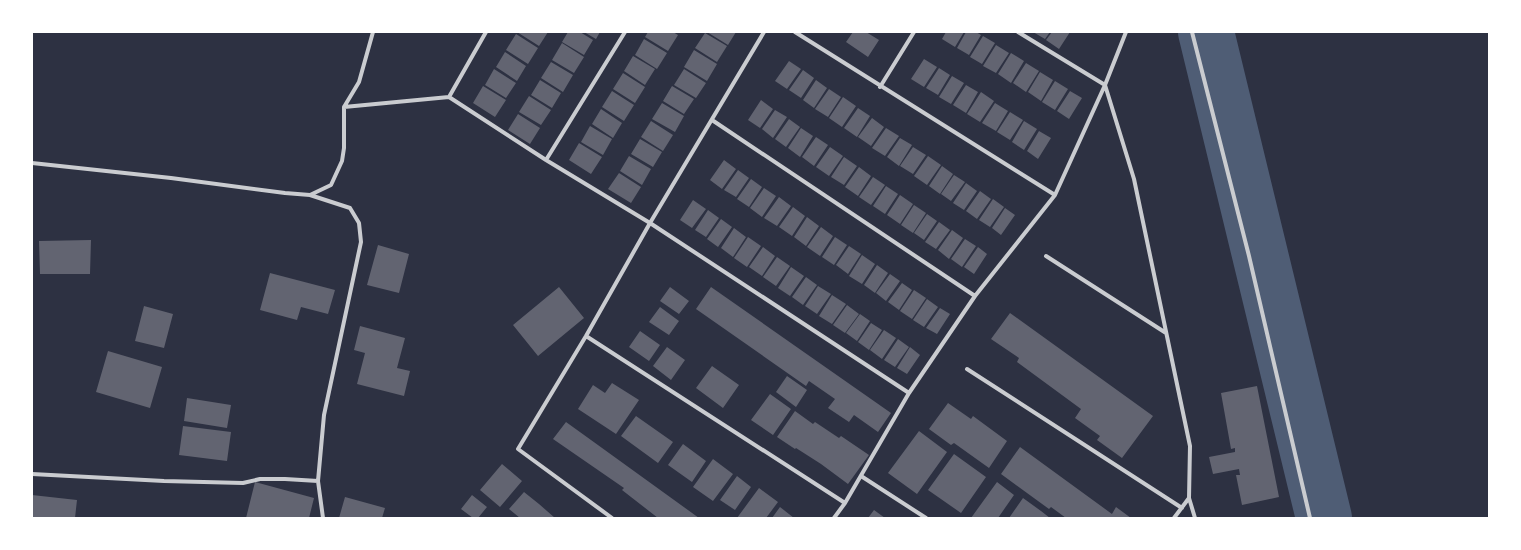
<svg xmlns="http://www.w3.org/2000/svg" width="1521" height="550" viewBox="0 0 1521 550" font-family="'Work Sans',sans-serif">
<style>
.lines{fill:none;stroke-linecap:round;stroke-linejoin:round}
.river{stroke:#4f5d75;stroke-width:56}
.building{fill:#626471}
.minor{stroke:#caccd0;stroke-width:4}
</style>
<rect width="100%" height="100%" fill="#2d3142"/>
<g class="lines">
<path class="river" d="M1206,32L1324,518"/>
</g>
<path class="building" d="M517,32H548L539,46Z
M568,32H580L593,40L584,55L562,42Z
M584,32H600L596,39Z
M648,32H673L678,35L668,51L645,37Z
M707,32H736L728,45Z
M853,32H866L879,40L868,57L846,42Z
M946,32H964L955,47L942,39Z
M966,32H976L981,35L969,55L957,48Z
M1033,32H1050L1045,39Z
M1052,32H1070L1059,49L1046,40Z
M705,33L727,46L717,62L695,48Z
M516,34L538,48L528,64L506,50Z
M983,36L995,43L982,64L970,57Z
M644,39L667,53L657,69L635,55Z
M562,43L584,57L574,73L552,60Z
M996,45L1009,53L996,73L983,66Z
M694,50L717,64L707,81L684,67Z
M505,52L526,66L517,81L496,67Z
M1011,53L1024,61L1011,83L998,74Z
M633,56L655,69L645,85L624,71Z
M924,59L937,67L924,87L911,79Z
M789,61L801,69L787,89L775,81Z
M551,62L573,75L563,92L541,78Z
M1026,63L1039,71L1026,92L1013,83Z
M939,68L950,75L938,95L926,88Z
M494,69L516,83L506,98L485,85Z
M684,69L706,83L696,98L674,85Z
M803,70L814,78L801,98L789,90Z
M1040,72L1053,80L1041,101L1028,92Z
M623,73L645,87L635,103L613,89Z
M952,76L964,83L951,104L939,97Z
M540,80L561,93L552,108L531,95Z
M816,80L827,88L814,108L803,100Z
M1055,81L1068,89L1055,110L1042,102Z
M966,85L978,92L966,113L953,105Z
M483,86L506,100L495,117L473,103Z
M672,86L694,99L684,114L663,101Z
M829,89L841,97L828,117L815,109Z
M612,91L634,105L624,121L602,107Z
M1070,91L1082,98L1069,119L1057,111Z
M981,92L994,101L980,122L967,114Z
M529,96L551,110L541,125L519,112Z
M843,97L856,106L842,127L829,118Z
M761,100L773,109L760,128L748,120Z
M662,103L684,116L675,132L652,119Z
M995,103L1008,111L996,131L982,123Z
M858,108L870,116L857,137L844,128Z
M601,109L622,123L613,138L592,124Z
M775,110L787,117L773,138L762,129Z
M1010,112L1023,120L1010,140L997,132Z
M518,114L540,128L530,144L508,130Z
M872,118L884,127L871,146L858,137Z
M789,119L800,127L786,147L775,139Z
M651,121L673,135L663,151L641,137Z
M1024,121L1037,129L1024,150L1012,142Z
M590,126L612,139L603,155L581,142Z
M801,128L813,136L800,157L788,148Z
M886,128L899,136L885,156L872,148Z
M1039,131L1051,138L1038,159L1027,151Z
M816,137L828,145L814,166L802,157Z
M900,138L912,145L899,166L887,157Z
M640,139L662,152L653,167L631,154Z
M579,143L602,157L591,174L569,160Z
M830,147L843,156L829,176L816,167Z
M913,147L926,155L913,174L900,166Z
M629,156L651,169L642,185L620,171Z
M928,156L941,165L927,185L914,176Z
M844,157L857,166L844,185L831,177Z
M724,160L736,169L722,189L710,180Z
M942,166L953,174L940,194L929,186Z
M859,167L871,176L858,196L845,187Z
M738,170L749,178L736,197L724,190Z
M619,173L641,187L631,203L608,189Z
M954,175L965,182L951,201L941,194Z
M873,177L885,185L871,205L859,197Z
M751,179L762,187L749,207L737,199Z
M966,183L977,191L964,210L953,203Z
M886,186L898,194L885,214L873,206Z
M764,188L776,196L762,217L750,208Z
M980,191L991,199L977,219L966,211Z
M900,195L913,204L900,224L887,215Z
M779,197L791,206L777,226L764,218Z
M993,199L1004,207L990,227L979,220Z
M693,200L706,209L692,228L680,220Z
M914,205L926,213L913,233L901,225Z
M793,207L805,216L792,236L779,227Z
M1005,208L1015,215L1001,235L992,228Z
M708,210L719,218L706,237L695,230Z
M927,214L937,221L924,240L914,233Z
M807,217L819,226L806,246L794,237Z
M721,219L732,227L718,247L707,239Z
M939,222L950,230L936,249L925,242Z
M821,227L833,236L820,256L807,247Z
M734,228L746,237L733,257L721,248Z
M952,230L963,238L949,259L938,250Z
M748,237L761,246L747,267L734,258Z
M835,237L847,245L834,265L822,257Z
M965,239L976,246L962,267L951,259Z
M91,240L90,274H40L39,241Z
M378,245L409,254L399,293L367,285Z
M849,246L861,254L848,274L836,265Z
M763,247L775,256L762,276L749,267Z
M978,247L987,254L974,274L964,267Z
M862,255L875,264L862,284L849,276Z
M777,257L790,266L776,286L763,277Z
M877,265L888,273L875,293L864,285Z
M791,267L804,276L790,296L778,288Z
M270,273L335,290L328,314L301,307L297,320L260,310Z
M890,274L900,281L886,301L876,293Z
M806,277L817,285L803,305L792,297Z
M902,283L912,290L899,310L888,302Z
M818,286L831,294L817,314L805,306Z
M559,287L584,318L538,356L513,325Z
M670,287L689,301L679,314L660,301Z
M711,287L891,413L878,432L854,415L849,422L828,408L835,399L809,381L806,386L696,309Z
M914,290L926,298L912,319L900,311Z
M832,295L846,304L832,324L819,316Z
M927,299L938,307L924,327L913,320Z
M847,305L859,314L845,333L833,325Z
M144,306L173,314L164,348L135,341Z
M660,307L679,321L669,335L649,322Z
M940,308L950,314L937,334L926,328Z
M1010,313L1153,416L1122,458L1097,440L1100,436L1075,418L1081,409L1017,362L1019,358L991,339Z
M860,314L870,321L857,341L846,333Z
M871,323L882,330L869,350L858,342Z
M360,326L405,338L397,368L410,371L404,396L357,384L365,353L354,350Z
M884,330L896,338L882,359L870,350Z
M640,331L660,345L649,361L629,347Z
M898,339L909,347L895,367L884,360Z
M667,347L685,360L671,380L653,366Z
M910,347L920,355L907,374L897,368Z
M108,351L162,367L150,408L96,392Z
M712,366L739,385L723,408L696,388Z
M787,376L807,390L796,407L776,392Z
M612,383L639,400L616,434L578,409L593,385L605,393Z
M1257,386L1279,497L1242,505L1236,475H1240L1239,469L1213,474L1209,457L1235,452V448L1231,449L1221,393Z
M770,394L791,409L773,435L751,420Z
M187,398L231,405L227,428L184,421Z
M948,403L971,419L973,416L1007,441L989,468L954,443L951,445L929,429Z
M795,411L813,424L815,422L839,438L841,436L869,455L848,484L821,464L796,448L795,449L777,437Z
M636,416L673,442L658,463L621,436Z
M566,422L591,440L699,518H658L622,490L624,488L553,439Z
M183,426L231,432L227,461L179,455Z
M919,431L947,452L917,494L888,473Z
M683,444L706,461L692,482L668,465Z
M1020,447L1112,514L1116,507L1131,518H1066L1051,507L1049,509L1001,474Z
M954,454L986,477L961,513L928,490Z
M713,459L733,474L713,501L693,487Z
M502,464L522,481L500,507L480,490Z
M737,476L751,487L735,510L720,500Z
M255,482L314,498L309,518H246Z
M997,482L1014,495L998,518H971Z
M759,488L778,502L766,518H737Z
M524,492L539,504L555,518H520L509,509Z
M32,495L77,500L75,518H32Z
M472,495L487,507L478,518H473L461,509Z
M345,497L385,508L382,518H339Z
M1023,498L1041,511L1050,518H1009Z
M780,507L794,518H772Z
M874,510L885,518H868Z"/>
<g class="lines">
<path class="minor" d="M795,32L1055,195
M1018,32L1105,85L1134,179L1190,446L1189,498L1195,518
M1192,32L1249,256L1310,518
M880,87L914,32
M449,97L546,160L650,223L909,393
M344,107L449,97L486,32
M712,120L975,296
M546,160L625,32
M32,163L171,178L285,193L310,195L331,185L342,161L344,148V107L359,82L373,32
M310,195L350,208L359,223L361,242L324,415L318,481
M1046,256L1166,333
M586,336L845,503
M967,369L1182,508
M32,474L164,481L243,483L260,479H285L318,481L323,518
M861,476L926,518
M612,518L518,449L586,336L650,223L764,32
M834,518L845,503L909,393L975,296L1055,195L1105,85L1126,32
M1174,518L1189,498"/>
</g>
<rect width="1521" height="550" fill="none" stroke="#ffffff" stroke-width="66"/>
</svg>
